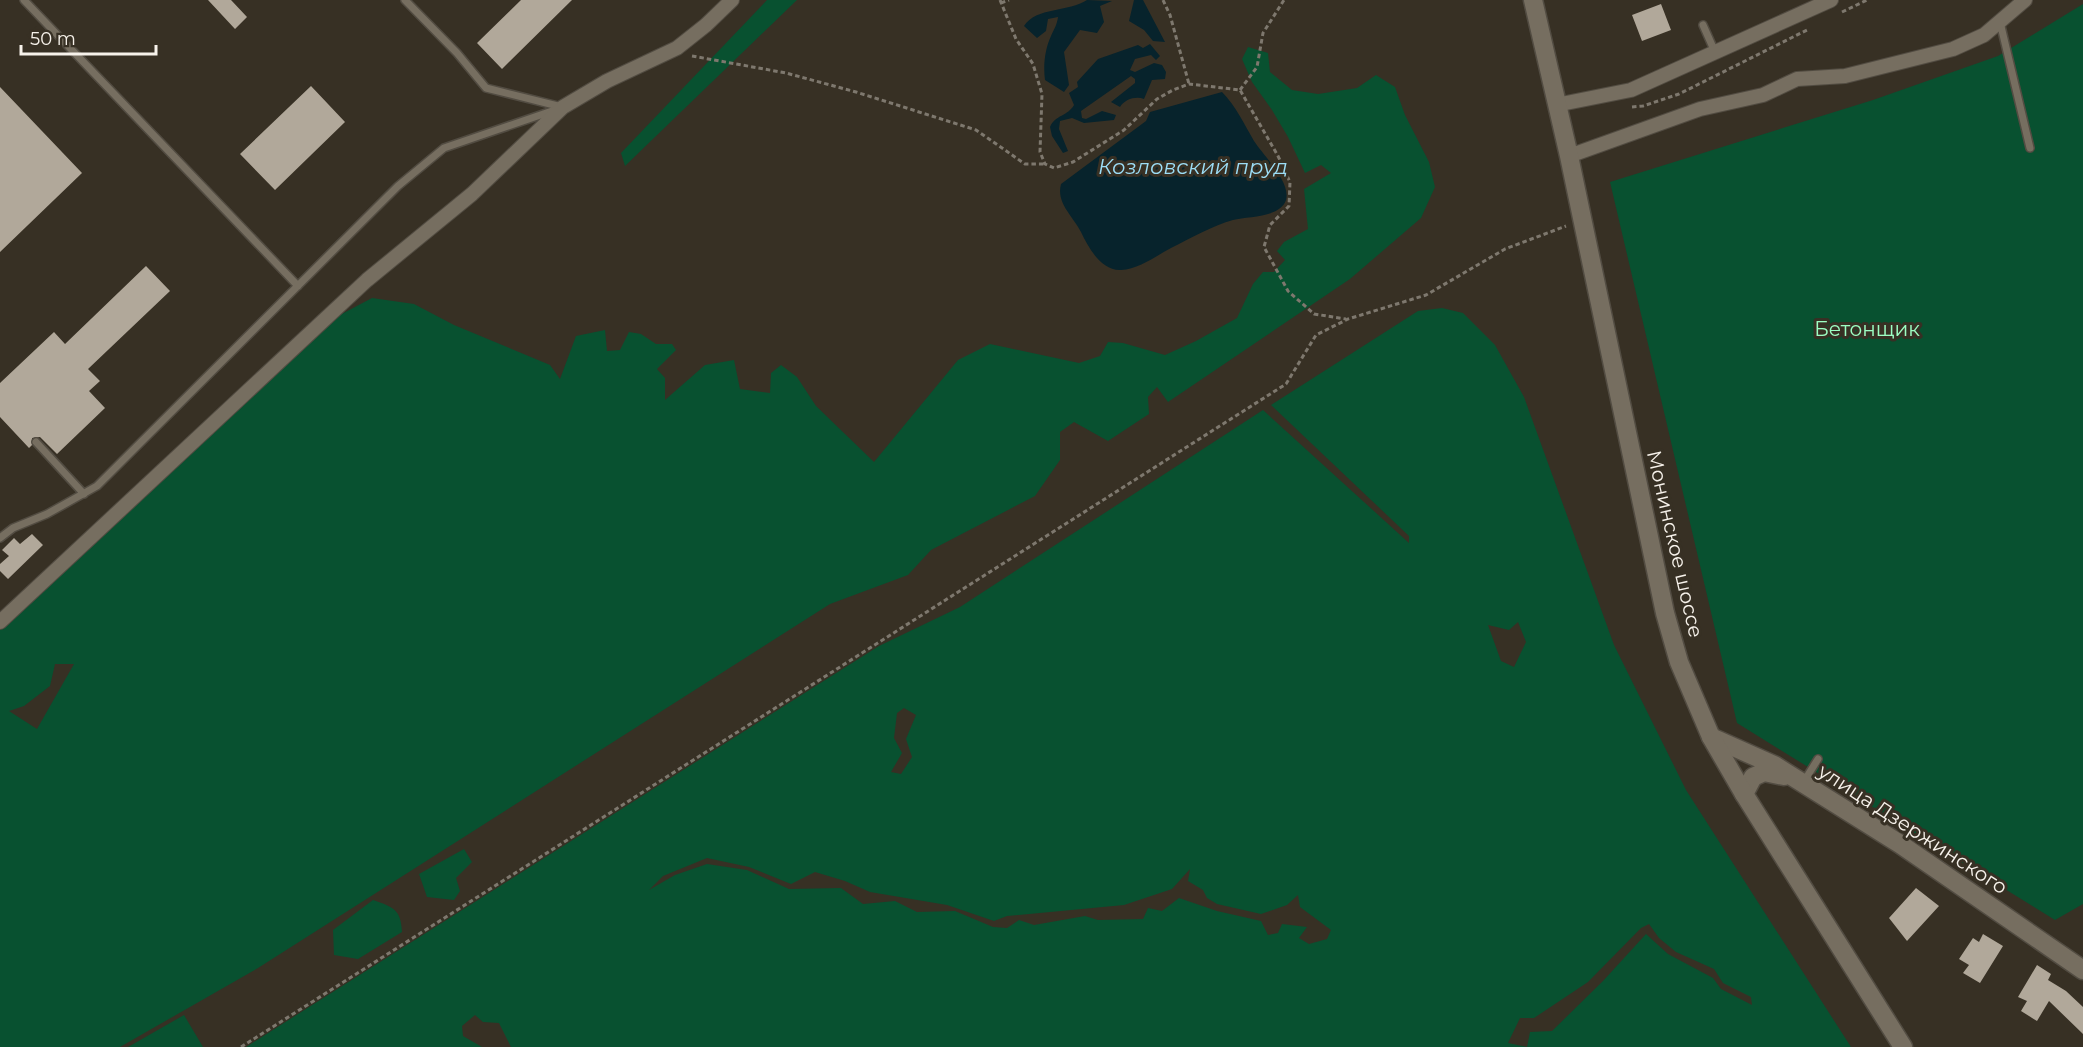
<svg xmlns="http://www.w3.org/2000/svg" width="2083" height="1047" viewBox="0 0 2083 1047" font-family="Montserrat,sans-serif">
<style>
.green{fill:#085130;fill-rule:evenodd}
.water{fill:#07232c}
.building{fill:#b1a89a}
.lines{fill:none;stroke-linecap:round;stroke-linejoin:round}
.service-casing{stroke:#524c42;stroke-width:10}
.minor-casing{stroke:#524c42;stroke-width:16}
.tertiary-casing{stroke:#524c42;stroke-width:21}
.secondary-casing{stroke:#524c42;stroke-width:21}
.path{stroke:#7e786e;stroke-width:3;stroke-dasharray:4.5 3;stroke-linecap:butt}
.service{stroke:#766e60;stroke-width:7}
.minor{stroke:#766e60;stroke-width:14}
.tertiary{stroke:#766e60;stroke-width:18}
.secondary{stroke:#766e60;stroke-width:18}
.labels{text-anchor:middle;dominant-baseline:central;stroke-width:6;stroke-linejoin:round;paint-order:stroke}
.park-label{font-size:20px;fill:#9cfec3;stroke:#373024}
.street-label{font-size:20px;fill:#f7f2eb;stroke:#373024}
.water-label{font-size:21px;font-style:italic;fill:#9cddf6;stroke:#373024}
</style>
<rect width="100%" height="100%" fill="#373024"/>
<path class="green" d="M767,0H797L625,166L621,153Z
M2083,4V904L2055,920L1737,723L1610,182L1873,100L1998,56Z
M1248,47L1268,53L1270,72L1292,90L1318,94L1357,88L1376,75L1395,87L1405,115L1429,162L1435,187L1421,218L1350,279L1168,402L1157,387L1148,397L1149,414L1108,441L1074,422L1060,432V460L1035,496L931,550L908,575L830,604L258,968L120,1047H0V621L321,325L372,298L414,304L454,325L550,365L560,379L576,336L605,330L607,351L620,350L629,332L641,334L656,344H672L676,350L657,369L665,378V400L705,365L734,360L740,389L770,393L771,373L781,365L797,377L816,406L874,462L958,360L990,344L1079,363L1100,356L1108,342L1123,343L1165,355L1196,341L1237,318L1253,284L1263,272H1274L1285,260L1277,251L1284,242L1308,229L1304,189L1331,173L1321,165L1305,173L1288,137L1272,110L1252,82L1242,59ZM55,664H74L37,729L9,711L24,706L50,686Z
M1442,308L1463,313L1495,345L1524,397L1614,645L1686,790L1851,1047H511L499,1023L483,1022L475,1015L462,1026L463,1036L482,1047H246L879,646L960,607L1263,410L1409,543V536L1271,405L1418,311ZM1518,622L1526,642L1514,667L1501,661L1488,625L1509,630ZM904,708L916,715L906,739L912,757L901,774L891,772L902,753L894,738L897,713ZM707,858L749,867L791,884L815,872L845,881L870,892L947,905L994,921L1007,916L1124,905L1172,889L1190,869L1188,881L1203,890L1207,898L1217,904L1261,914L1287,905L1298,895L1300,907L1331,930L1327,939L1309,944L1299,938L1307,927L1282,924L1278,933L1268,935L1261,921L1217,911L1179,898L1162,911L1148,908L1143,919L1098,920L1085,916L1034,925L1019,920L1007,928L993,927L955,911L917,912L895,901L863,904L841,888L789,889L747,870L707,864L675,875L649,890L663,876ZM1649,924L1659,938L1676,952L1714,969L1723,983L1751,997L1752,1005L1721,989L1713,978L1668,954L1646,934L1603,981L1552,1031L1530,1032L1527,1047L1508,1043L1520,1018H1534L1588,982L1641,928Z
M464,849L472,862L456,878L460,891L454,900L427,897L419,874Z
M373,900C393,907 401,909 402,932L358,959L334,955L333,930Z
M184,1015L203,1047H128Z"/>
<path class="water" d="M1087,0L1112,1L1100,6L1104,22L1097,33L1080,30L1064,52L1069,85L1064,92L1045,80C1043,65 1045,49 1051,36C1054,29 1057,25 1058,17L1048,19L1046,31L1037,38L1024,26C1036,7 1069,12 1087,0Z
M1134,0H1143L1165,42L1153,41L1144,30L1129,21Z
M1150,44L1160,56L1156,60L1151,55L1135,59L1130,70L1135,72L1154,63L1162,65L1166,72L1165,79L1152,80L1144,99C1136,96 1125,99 1120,107L1111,102L1135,83V79L1131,76L1081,111L1082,118L1086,119L1102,111L1116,115L1114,120L1084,123L1072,118L1060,121L1059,129L1068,151L1063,153L1052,136L1050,127C1055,115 1068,116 1074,105L1069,93L1078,87L1077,82L1098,59L1138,45L1143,48Z
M1222,92C1236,106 1244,124 1254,141C1263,155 1291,182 1286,200C1280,218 1248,216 1233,220C1214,225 1189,239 1171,248C1156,256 1139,269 1121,270C1101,271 1088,247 1081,232C1072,215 1056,203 1061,184L1146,121L1150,112Z"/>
<path class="building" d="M208,0H231L247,17L235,29Z
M521,0H572L502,69L477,43Z
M1661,4L1671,30L1642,41L1632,15Z
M311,86L345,122L275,190L240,154Z
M0,87L82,173L0,252Z
M146,266L170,291L88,369L100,381L89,391L105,408L57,454L40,437L32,438V445L29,448L0,417V383L54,332L65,344Z
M32,534L43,545L8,579L0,571V564L9,556L2,550L14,538L20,544Z
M1916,888L1939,906L1907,941L1889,918Z
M1983,934L2003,946L1980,983L1963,973L1969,965L1959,959L1973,938L1979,942Z
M2037,965L2051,974L2048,980L2066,991L2083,1007V1034L2049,1001L2037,1021L2021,1011L2027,1001L2018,997Z"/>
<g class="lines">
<g class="service-casing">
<path id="service" d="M24,0L298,286
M405,0L457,53L486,88L562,107
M2000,22L2030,148
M1703,25L1715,52
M36,442L84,494
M0,538L13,528L47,514L97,486L398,186L444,148L555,110
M1803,783L1818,759"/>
</g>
<g class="minor-casing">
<path id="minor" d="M1556,105L1631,90L1831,0
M1569,156L1700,109L1763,95L1797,79L1845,76L1953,49L1984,35L2025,0
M0,622L367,280L472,194L563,107L607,81L677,48L706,25L732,0"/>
</g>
<g class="tertiary-casing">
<path id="tertiary" d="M1711,737L1774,765L1900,844L2083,970
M1744,794L1753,777L1764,772L1784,776"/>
</g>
<g class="secondary-casing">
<path id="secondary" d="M1533,0L1569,156L1665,613L1679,662L1711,737L1744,794L1903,1047"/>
</g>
<path class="path" d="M1000,0L1016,39L1033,64L1042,94L1040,152L1045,164L1054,168L1073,162L1124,130L1157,99L1173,90L1189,84L1240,90L1278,156L1290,182L1289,206L1270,225L1264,247L1288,291L1314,314L1346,319
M1163,0L1170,15L1189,84
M1001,3L1009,0
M1842,12L1867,0
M692,56L786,73L856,92L976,130L1025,164H1045
M1240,90L1257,67L1263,33L1284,0
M1632,107L1643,106L1679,94L1807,30
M241,1047L1286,384L1316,335L1348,319L1426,295L1505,249L1566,226"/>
<use href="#service" class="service"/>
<use href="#minor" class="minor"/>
<use href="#tertiary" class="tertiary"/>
<use href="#secondary" class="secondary"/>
</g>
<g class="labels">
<g class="park-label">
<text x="1867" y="329">Бетонщик</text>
</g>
<g class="street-label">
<text transform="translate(1675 544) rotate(77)">Монинское шоссе</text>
<text transform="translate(1913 829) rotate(33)">улица Дзержинского</text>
</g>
<g class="water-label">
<text x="1193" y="166">Козловский пруд</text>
</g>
</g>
<path d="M21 45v9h135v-9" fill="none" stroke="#f7f2eb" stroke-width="3"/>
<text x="30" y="45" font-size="18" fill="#f7f2eb" stroke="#373024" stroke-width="4.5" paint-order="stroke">50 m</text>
</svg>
